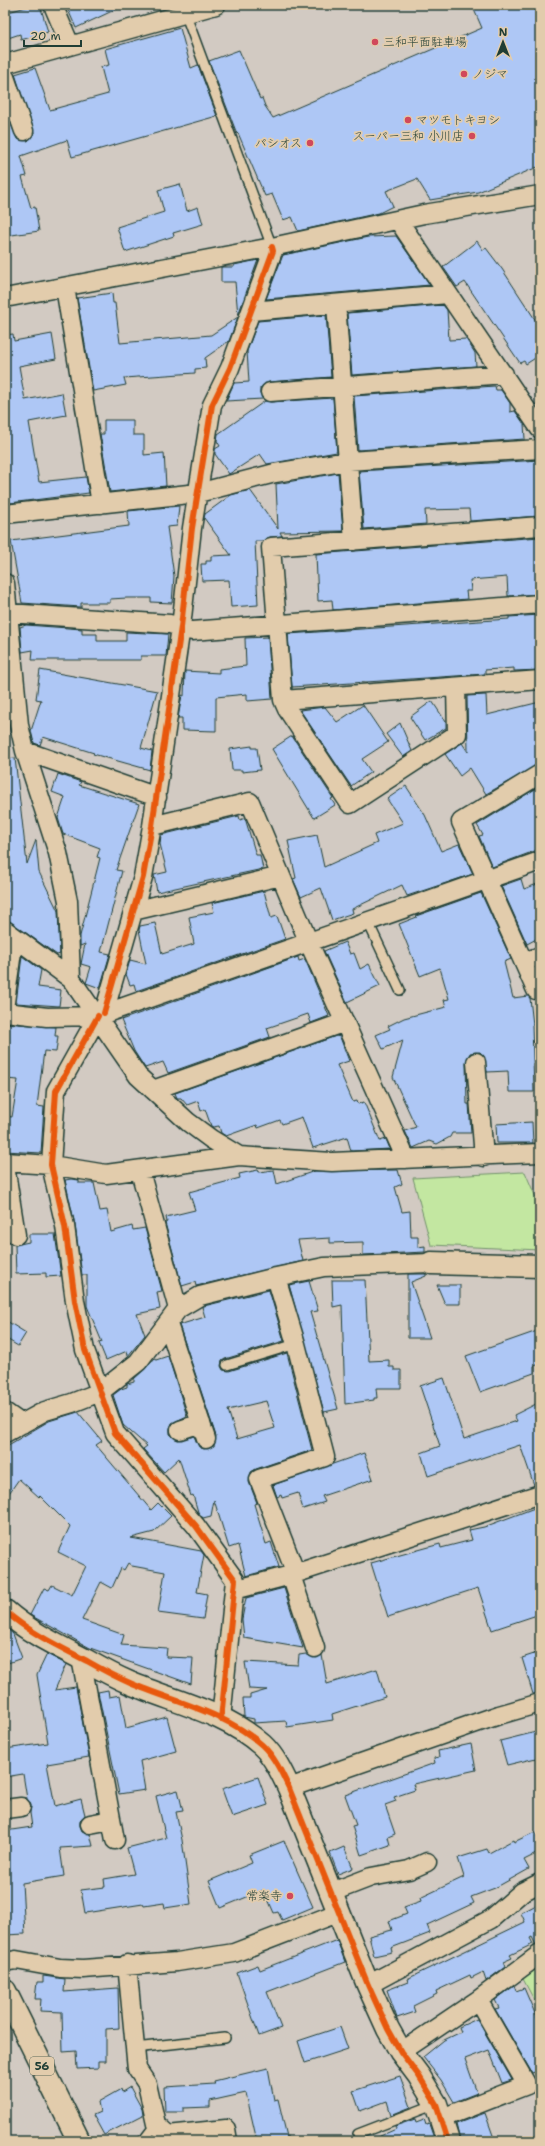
<svg xmlns="http://www.w3.org/2000/svg" width="545" height="2146" viewBox="0 0 545 2146" font-family="'Shantell Sans','Klee One',sans-serif">
<style>
.green{fill:#c3e7a1;stroke:#71926a}
.building{fill:#aec7f5;stroke:#1f3d34;fill-rule:evenodd}
.lines{fill:none;stroke-linecap:round;stroke-linejoin:round}
.service-casing{stroke:#1f3d34;stroke-width:12}
.minor-casing{stroke:#1f3d34;stroke-width:21}
.tertiary-casing{stroke:#1f3d34;stroke-width:25}
.primary-casing{stroke:#1f3d34;stroke-width:25}
.service{stroke:#e2ccac;stroke-width:9}
.minor{stroke:#e2ccac;stroke-width:18}
.tertiary{stroke:#e2ccac;stroke-width:22}
.primary{stroke:#e2ccac;stroke-width:22}
.cycleway-casing{stroke:#e2ccac;stroke-width:8}
.cycleway{stroke:#e8590c;stroke-width:6}
.poi-dot{fill:#d1495b;stroke:#e2ccac;stroke-width:1.5}
.labels{text-anchor:middle;dominant-baseline:central;stroke-width:3.5;stroke-linejoin:round;paint-order:stroke}
.shield{fill:#e2ccac;stroke:#5a6858;stroke-width:1}
.shield-label{font-size:11px;font-weight:bold;fill:#1f3d34}
.poi-label{font-size:12px;fill:#1f3d34;stroke:#e2ccac;text-anchor:start}
</style>
<rect width="100%" height="100%" fill="#d2cac2"/>
<filter id="ink" filterUnits="userSpaceOnUse"><feTurbulence type="fractalNoise" baseFrequency=".025" numOctaves="2"/><feDisplacementMap in="SourceGraphic" scale="8" xChannelSelector="R" yChannelSelector="G"/><feConvolveMatrix kernelMatrix="1 2 1 2 8 2 1 2 1" color-interpolation-filters="sRGB"/></filter>
<g filter="url(#ink)">
<path class="green" d="M525,1172L540,1207V1250L431,1245L413,1178Z
M537,1963L540,1965V2011L522,1977Z"/>
<path class="building" d="M33,5H40L48,32L21,40L20,34L5,39V13Z
M66,5H125L76,28Z
M472,5H540V166L478,192L430,200L417,179L386,191L393,206L379,213L298,231L292,217L283,220L272,194L265,196L238,133L237,134L209,61L239,50L260,99L262,98L265,106L273,118L482,28Z
M180,28L191,68L198,65L217,116L72,157L67,140L21,156L27,176L22,177L31,208L35,207L39,231L5,236V109L17,139L28,141L34,133L15,74L35,68L50,110L108,94L101,67L109,65L105,49Z
M180,184L187,211L198,207L203,224L173,233L174,236L125,252L117,227L164,212L158,190Z
M396,236L430,285L266,299L283,255L368,237Z
M477,241L483,250L486,248L502,269L540,327V355L526,364L524,361L520,363L465,282L457,287L443,267Z
M258,260L238,315L235,282H221V267H234V265Z
M112,293L113,303H115L120,343L211,335L238,317L229,341L205,358L206,368L195,369V373L124,378L126,385L93,391L77,298Z
M443,305L447,310L449,340L466,339L475,353L476,366L352,375L347,313Z
M326,315L331,377L269,382L260,388V393L263,399L226,401L234,383L249,382L247,351L258,321Z
M13,334L14,341L52,334L56,359L19,366L25,400L62,393L66,415L29,422L39,482L86,477L89,493L10,503L5,478V411L8,410L5,395V335Z
M495,386L496,390H501L510,403V412L515,411L524,424L525,439L358,450L354,396Z
M333,398L337,452L267,464L260,454L229,474L215,454V449L220,446L217,441L218,434L265,401L271,402Z
M104,420H133V435H144V455L164,453L166,486L110,492L100,434H104Z
M540,460V516L470,521L469,509L425,510L426,524L364,529L359,471Z
M338,473L343,531L280,532L282,536L270,537L263,541H255L258,605L231,607L229,580L202,581L201,564H206V561H211V556L231,555L204,518L205,514L231,495L250,490L278,529L276,484Z
M179,506L177,526L167,527L174,576L172,603L151,602V598H127L110,599V603H81V607L22,603L11,541L129,526L128,511Z
M540,537V594L508,596L507,577L470,580L471,591H466L467,599L333,610L332,600L318,601L316,554Z
M540,615V670L514,671V668L485,670V674L292,687L288,634L509,619V617Z
M26,625L82,629V634H97V641H126V632L168,634L166,656H141V660H32L33,650L22,652L20,627Z
M268,637L272,699L247,701V694L216,697V731L182,730V718H178L182,695L184,696L185,671L219,673V669L246,666L245,638Z
M40,670L157,691L141,748L152,751L150,770L93,754L94,753L43,737L40,745L34,743L31,731L41,700L36,699Z
M486,695L487,715L540,702V764L486,794L470,768L460,776L445,754L462,743L468,752L467,696Z
M432,701L446,722V728L425,740L410,717Z
M363,705L388,742L362,759L371,772L351,786L300,710L325,707L337,722Z
M400,723L412,751L403,757L386,734Z
M292,736L333,798L331,799L335,805L314,818L272,749Z
M252,746V748H257L260,770L242,772V770H232L230,749Z
M15,758L27,864L36,840L39,872L58,911L60,954L57,955L8,920L5,913V759Z
M58,774L81,782L79,785L139,804L116,870L122,871L101,952L110,954L100,988L86,983L91,967L81,964L85,944L80,946V936L100,858L97,857L100,848L63,834L58,818L65,797L52,792Z
M406,786L425,815L441,851L459,844L473,874L407,896L402,885L352,909L353,913L332,920L321,888L301,897L293,879L296,878L288,841L317,835L324,867L377,843L374,835L403,823L387,799Z
M540,786V849L492,867L479,836L483,835L477,825Z
M239,816L240,820L245,818L256,855H260L263,869L157,892L154,875L167,872L160,844L161,835Z
M521,879L524,889L540,883V937L527,944L501,886Z
M264,891L271,918L277,916L285,939L136,991L134,984L130,985L126,974L130,960L146,964L139,930L140,926L155,923L162,954L194,944L189,917L214,912L212,903Z
M481,893L511,959L504,962L513,998L528,996L530,998L533,1025H532L534,1092H509L508,1071L487,1072L484,1056L480,1052L470,1053L466,1063L467,1104H469L471,1133H452L450,1137L437,1144L429,1141L413,1148L405,1131L416,1127L393,1077L403,1040L383,1049L376,1035L390,1029L388,1026L404,1018L446,1007L444,1000L449,999L440,968L420,976L399,924L417,917L416,916Z
M345,942L350,954L354,953L360,969L369,964L380,986L347,1002L324,951Z
M22,956L41,970L38,987L61,990L59,1006L16,1003Z
M298,957L299,961L305,959L329,1016L311,1023L308,1014L267,1028L270,1037L168,1073L163,1062L145,1068L134,1051L121,1020Z
M5,1023L56,1027L55,1036H58L56,1052L44,1051L37,1106L44,1107L41,1153L5,1151V1116L12,1117L18,1080L5,1079Z
M336,1036L340,1037L349,1061L337,1065L353,1102L357,1101L358,1104L364,1102L380,1141L386,1139L390,1149L351,1151L347,1137L313,1148L302,1117L282,1124L280,1120L258,1128L257,1125L226,1136L221,1133L219,1126L213,1127L211,1126L205,1109L201,1111L198,1101L187,1105L181,1098H177L175,1093Z
M532,1122L533,1143H497L496,1124Z
M258,1170L259,1172L274,1170L277,1184L315,1171L398,1170L402,1184L395,1187L402,1212L410,1211L411,1237H418V1247L425,1246V1252L363,1255V1242L330,1243V1238L298,1240L303,1261L196,1286L195,1282L182,1286L165,1223L167,1222L166,1217L195,1210L189,1192L240,1178L239,1174Z
M71,1179L79,1180V1183H94L100,1211L107,1210L111,1232L132,1226L133,1230L145,1228L162,1291L157,1292L160,1309L137,1314L145,1335L128,1356L127,1351L106,1360L99,1343L102,1342L87,1306V1275H82L75,1225L65,1180Z
M29,1234H55L61,1276L46,1277V1273L16,1274L15,1245L29,1242Z
M408,1274H426V1276L411,1282L430,1338H408Z
M332,1280H365L369,1361L389,1360V1367H394V1370H401V1388H376L377,1398H374V1400L345,1404L342,1305L333,1307Z
M309,1281L318,1311L310,1312L338,1409L324,1412L289,1285Z
M437,1285H460V1304H445Z
M269,1290L284,1341L225,1359L222,1361L221,1366L223,1370L229,1371L287,1353L312,1450L256,1469L251,1472L249,1482L257,1503L254,1504L266,1544L271,1542L279,1567L246,1576L238,1545L229,1548L214,1500L211,1516L203,1518L198,1512L193,1495L191,1496L179,1458L164,1472L143,1449L147,1446L123,1425L113,1395L121,1389L127,1387V1384L134,1382V1379L146,1368L155,1358L156,1360L168,1356L187,1416L172,1423L170,1428V1434L178,1440L194,1436L199,1447L204,1449L214,1446L216,1436L179,1325L205,1317L202,1307L204,1306ZM266,1401L275,1428L237,1439L228,1410Z
M5,1320L26,1333L18,1346L5,1338Z
M540,1330V1364L534,1366V1373L480,1392L466,1356Z
M444,1378L464,1439L517,1421L514,1415L536,1404L540,1412V1484L534,1485L520,1445L428,1476L421,1453L440,1446L420,1386Z
M78,1412L102,1441L96,1445L151,1510L158,1503L171,1516L154,1532L131,1538L201,1551L204,1555L197,1592L207,1594L203,1619L158,1613L165,1572L132,1566L128,1563L124,1570L121,1568L112,1588L101,1582L82,1620L124,1635L121,1645L167,1648L166,1657L193,1658L191,1684L90,1648L30,1615L44,1588L49,1590L52,1585L72,1595L86,1566L58,1552L70,1526L40,1496L39,1497L19,1479L5,1499V1447L49,1421Z
M364,1453L373,1479L322,1496L325,1502L303,1509L298,1493L282,1498L281,1495L277,1497L273,1485Z
M540,1506V1614L492,1630L478,1588L388,1617L371,1563L440,1544L441,1548L472,1540L469,1530L484,1527Z
M284,1588L303,1648L244,1638L242,1619L246,1598Z
M5,1627L13,1634L22,1658L5,1664Z
M540,1652V1693L533,1694L522,1658Z
M47,1654L66,1664L55,1690L76,1687L89,1757L47,1764L55,1806L81,1799L85,1815L80,1820V1826L82,1831L90,1834L93,1846L60,1848L64,1876L22,1883L25,1934L5,1935V1831L32,1827L30,1813L31,1805L27,1799L23,1774L5,1777V1749L48,1743L37,1675Z
M306,1654L313,1658L322,1655L327,1684L377,1669L385,1697L332,1714L333,1720L287,1727L286,1721L254,1723V1719L244,1717L243,1698H250V1695L267,1690L249,1689L245,1662L298,1665L299,1655Z
M108,1690L109,1697L120,1695L126,1728L167,1717L176,1751L140,1761L145,1790L119,1794L98,1692Z
M540,1731V1757L507,1765L500,1741Z
M471,1744L476,1770L413,1784L415,1790L394,1797L396,1801L385,1805L395,1834L388,1837L390,1845L361,1855L352,1826L356,1825L345,1795L435,1763L434,1758L439,1757L438,1751Z
M258,1777L268,1805L232,1817L222,1789Z
M178,1790L183,1811L176,1812L182,1840L191,1904L165,1908L164,1903L144,1906L143,1904L85,1913L81,1890L105,1887L104,1879L134,1874L127,1848L166,1838L156,1796Z
M535,1832L540,1841V1852L524,1860L529,1869L495,1888L471,1897L474,1903L427,1925L430,1933L391,1948L392,1952L374,1956L369,1936L392,1930L389,1921L407,1914L404,1907L421,1901L420,1898L464,1877L458,1858L487,1849L489,1853L513,1840L514,1842Z
M284,1841L313,1907L282,1920L278,1912L274,1913L264,1890L220,1908L209,1881L252,1863L249,1855Z
M344,1847L353,1868L338,1874L330,1853Z
M540,1903V1944L536,1945L532,1937L530,1938L533,1944L510,1955L512,1958L503,1962L505,1967L486,1981L483,1972L471,1978L470,1975L436,1991L437,1994L413,2006L415,2012L397,2018L387,1990L408,1982L407,1979L525,1922L521,1913Z
M337,1940L345,1962L267,1992L281,2028L259,2036L237,1973L258,1965L260,1970Z
M43,1976L65,1979L64,1992L118,1988L119,2028L106,2029V2061H98V2068L77,2069L76,2051L63,2052L62,2012L40,2011L41,1999H35L37,1982H43Z
M514,1986L516,1991L524,1988L540,2025V2070L532,2073L495,2009L499,2008L495,2000Z
M477,2019L512,2080L502,2083L489,2050L465,2059L477,2093L454,2102L441,2080L423,2057L444,2040L461,2032L459,2027Z
M340,2027L348,2049L305,2063L298,2041Z
M268,2068L274,2100L278,2099L288,2141H257L246,2093L210,2101V2107L183,2108V2112H165L164,2087L215,2084L214,2081Z
M400,2076L411,2107L391,2115L387,2101L360,2111L353,2091Z
M130,2087L142,2109L143,2115L104,2135L93,2115L100,2112L98,2102L121,2089L122,2092Z
M485,2113L495,2141H460L456,2124Z
M415,2119L416,2122L424,2119L426,2125L429,2124L435,2141H369L396,2129L395,2126Z"/>
<g class="lines">
<g class="service-casing">
<path id="service" d="M185,13L272,247
M368,922L400,990
M227,1365L296,1344
M135,2048L225,2038
M358,2134L436,2104
M143,2141L156,2124"/>
</g>
<g class="minor-casing">
<path id="minor" d="M53,5L70,45
M5,64L216,5
M5,77L24,131
M398,220L540,429
M65,287L101,504
M5,298L272,247L424,214L540,195
M336,304L354,541
M251,311L448,294
M270,392L504,374
M5,514L198,493L275,473L348,461L540,449
M540,526L271,547L283,700L540,680
M5,583L19,725L25,751L58,853L68,901L71,979
M8,613L170,624L192,631L540,604
M283,700L287,709L350,804L457,734L456,687
M25,751L157,797
M152,826L250,802L309,943L406,1159
M133,911L281,876
M5,930L71,979L138,1076L188,1122L211,1139L239,1156L332,1162L540,1153
M524,962L540,956
M536,990L461,822L540,774
M5,1002L14,937
M5,1012L47,1017L98,1016L540,861
M104,1013L143,877L152,826L181,627L192,528L212,405L230,368L273,251L272,247
M98,1016L56,1091L51,1165L65,1226L75,1301L85,1350L115,1433L196,1526L235,1580L221,1719
M476,1062L484,1157
M153,1090L345,1022
M5,1162L51,1165L106,1174L239,1156
M5,1166L16,1235
M140,1171L178,1309
M276,1277L296,1344L325,1457L259,1479L296,1574
M168,1324L206,1439
M5,1412L22,1424
M180,1430L201,1423
M5,1433L45,1411L72,1403L100,1392L138,1362L178,1309L200,1296L276,1277L324,1267L431,1263
M291,1575L315,1648
M234,1590L291,1575L540,1494
M81,1658L115,1840
M289,1788L499,1715L540,1703
M5,1809L21,1807
M90,1824L111,1820
M332,1892L371,1877L409,1870L427,1862
M5,1962L16,1960L60,1968L83,1969L177,1962L234,1953L340,1912
M127,1964L137,2069L147,2084L156,2124L168,2135L226,2129L228,2141
M368,1985L491,1919L522,1892L540,1883
M401,2052L478,2000L540,1954
M442,2118L527,2085L478,2000"/>
</g>
<g class="tertiary-casing">
<path id="tertiary" d="M431,1263L540,1266
M5,1611C30,1633 58,1646 87,1661C101,1669 116,1677 130,1683C174,1702 225,1712 262,1745C274,1756 282,1773 289,1788L368,1985L388,2029L401,2052L419,2076L436,2104L448,2141"/>
</g>
<g class="primary-casing">
<path id="primary" d="M5,1991L79,2141"/>
</g>
<use href="#service" class="service"/>
<use href="#minor" class="minor"/>
<use href="#tertiary" class="tertiary"/>
<use href="#primary" class="primary"/>
<g class="cycleway-casing">
<path id="cycleway" d="M104,1013L143,877L152,826L181,627L192,528L212,405L230,368L273,251L272,247
M98,1016L56,1091L51,1165L65,1226L75,1301L85,1350L115,1433L196,1526L235,1580L221,1719
M5,1611C30,1633 58,1646 87,1661C101,1669 116,1677 130,1683C174,1702 225,1712 262,1745C274,1756 282,1773 289,1788L368,1985L388,2029L401,2052L419,2076L436,2104L448,2141"/>
</g>
<use href="#cycleway" class="cycleway"/>
</g>
</g>
<g class="poi-dot">
<circle cx="375" cy="42" r="4"/>
<circle cx="464" cy="74" r="4"/>
<circle cx="408" cy="120" r="4"/>
<circle cx="472" cy="136" r="4"/>
<circle cx="310" cy="143" r="4"/>
<circle cx="290" cy="1896" r="4"/>
</g>
<g class="labels">
<rect class="shield" x="30" y="2057" width="24" height="18" rx="3"/>
<g class="shield-label">
<text x="42" y="2066">56</text>
</g>
<g class="poi-label">
<text x="383" y="42">三和平面駐車場</text>
<text x="472" y="74">ノジマ</text>
<text x="416" y="120">マツモトキヨシ</text>
<text x="464" y="136" text-anchor="end">スーパー三和 小川店</text>
<text x="302" y="143" text-anchor="end">パシオス</text>
<text x="282" y="1896" text-anchor="end">常楽寺</text>
</g>
</g>
<rect width="545" height="2146" fill="none" stroke="#e2ccac" stroke-width="20"/>
<rect x="10" y="10" width="525" height="2126" fill="none" stroke="#1f3d34" stroke-width="1.5" filter="url(#ink)"/>
<g transform="translate(503 42)" stroke="#e2ccac" stroke-width="3" paint-order="stroke">
<path d="M0-3L7 15L0 10L-7 15Z" fill="#1f3d34"/>
<text y="-6" font-size="11" font-weight="bold" text-anchor="middle" fill="#1f3d34">N</text>
</g>
<path d="M24 40v6h57v-6" fill="none" stroke="#1f3d34" stroke-width="2"/>
<text x="30" y="40" font-size="12" fill="#1f3d34" stroke="#e2ccac" stroke-width="3" paint-order="stroke">20 m</text>
</svg>
